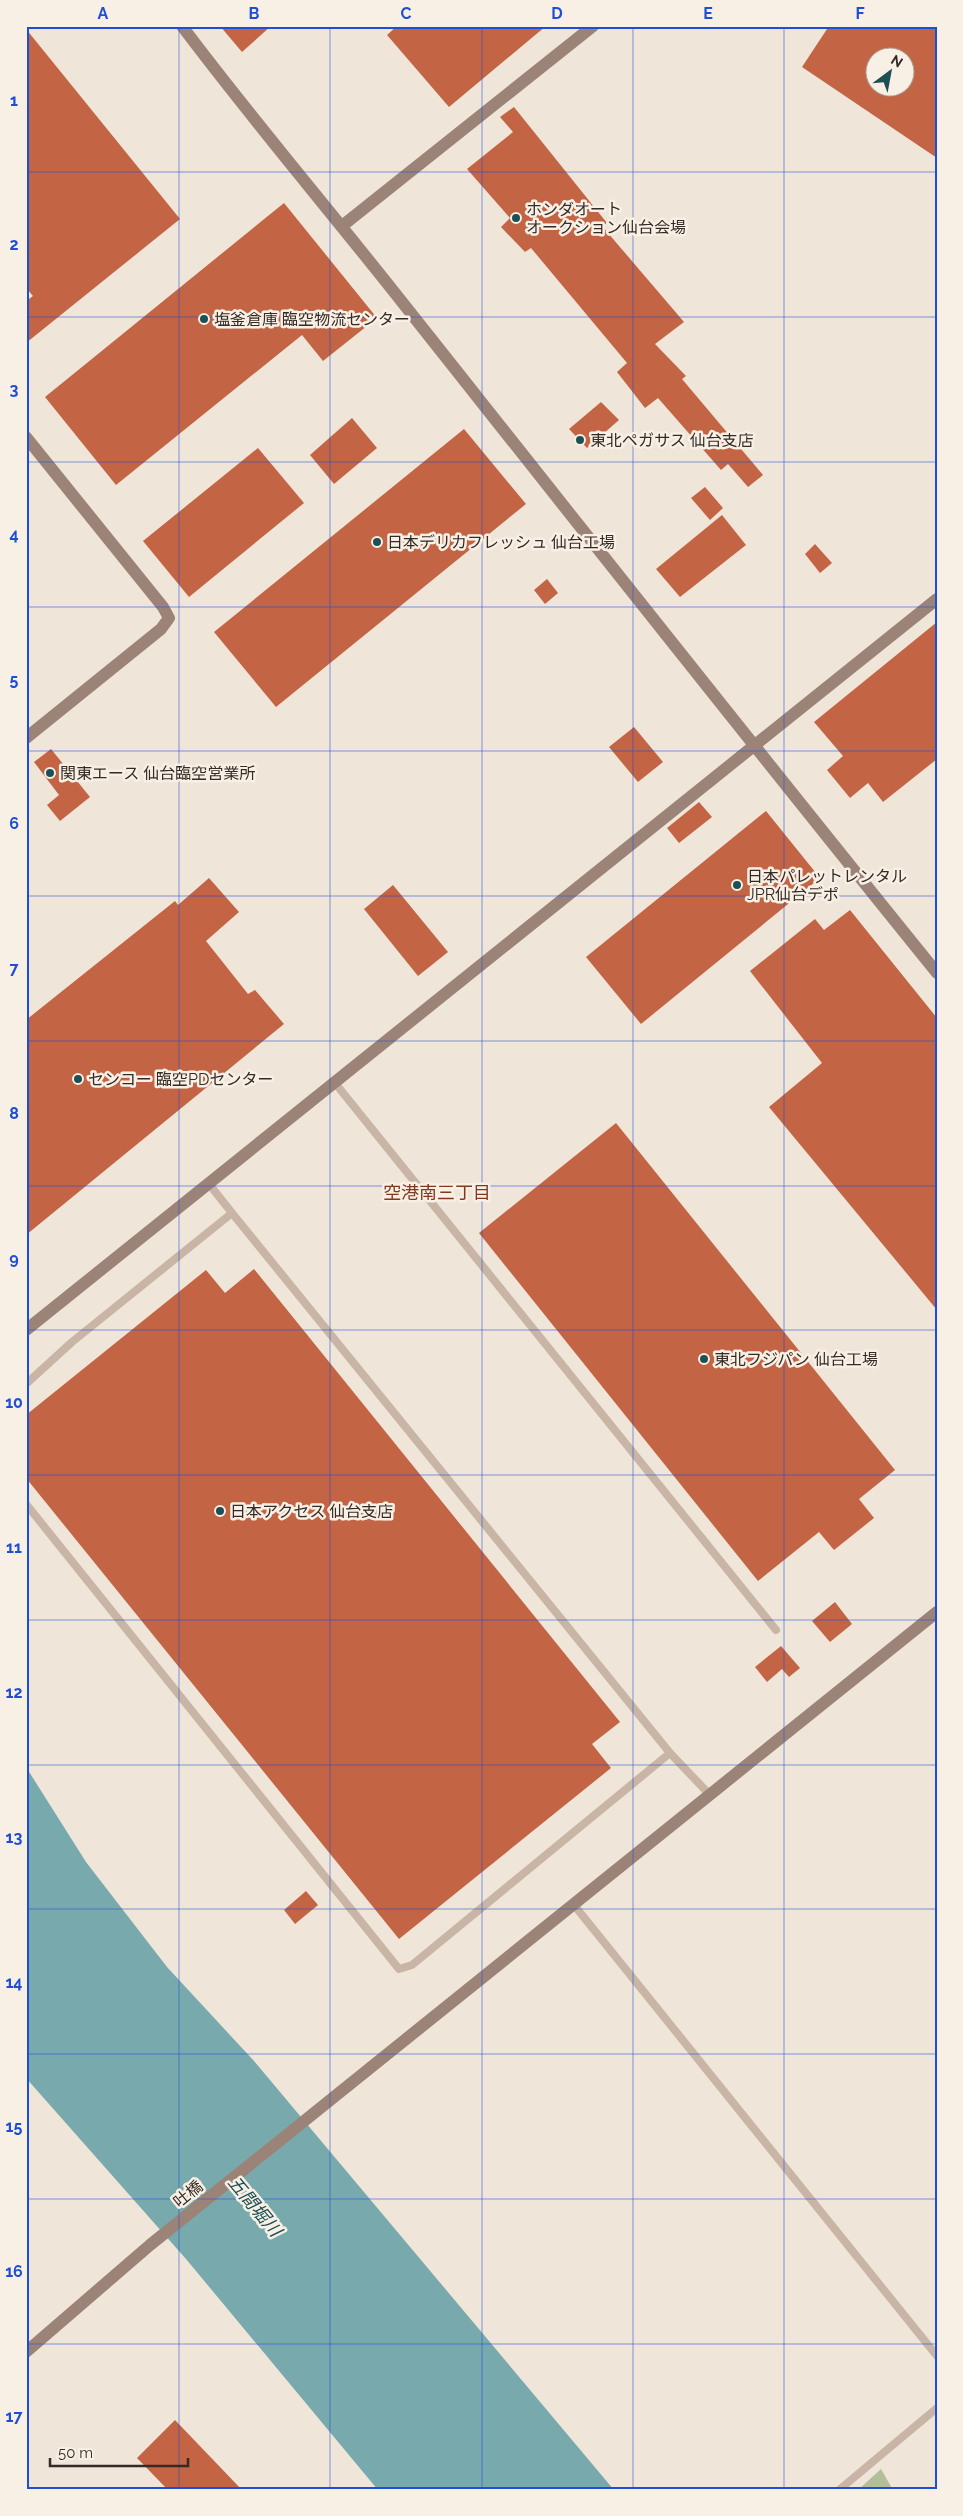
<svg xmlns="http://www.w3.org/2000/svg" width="963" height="2516" viewBox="0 0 963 2516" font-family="Raleway,'Noto Sans JP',sans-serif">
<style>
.green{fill:#b2bf99}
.water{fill:#78aaad}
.building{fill:#c36444;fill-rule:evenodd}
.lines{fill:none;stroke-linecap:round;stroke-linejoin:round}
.lane{stroke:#c8b5a5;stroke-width:8}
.secondary{stroke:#9b8477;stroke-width:12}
.grid{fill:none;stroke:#1d4ed8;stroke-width:1;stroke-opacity:0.55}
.poi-dot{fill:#1d5054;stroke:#f8efe5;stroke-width:2}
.labels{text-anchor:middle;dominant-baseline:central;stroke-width:5;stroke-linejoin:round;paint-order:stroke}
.poi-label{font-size:16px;fill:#342b26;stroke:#f8efe5;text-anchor:start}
.street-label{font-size:16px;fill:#342b26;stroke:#f8efe5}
.neighbourhood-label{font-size:18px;fill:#813921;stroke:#f8efe5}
.water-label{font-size:18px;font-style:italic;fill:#1d5054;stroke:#f8efe5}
.neatline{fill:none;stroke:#1d4ed8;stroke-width:2}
.grid-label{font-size:16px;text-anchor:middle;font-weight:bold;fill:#1d4ed8}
</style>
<rect width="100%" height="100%" fill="#f0e5d9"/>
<path class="green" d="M881,2469L893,2490H858Z"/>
<path class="water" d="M26,1767L86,1862L167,1967L254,2061L614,2490H378L186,2259L26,2078Z"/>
<path class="building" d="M220,26H271L242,52Z
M397,26H546L449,107L387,35Z
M829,26H937V158L802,67ZM876,58H906V88H876Z
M26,29L180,219L26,343V301L33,296L26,288Z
M514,107L607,223L602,226L684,322L655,344L686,376L682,379L763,475L748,487L728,464L721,470L658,398L645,408L617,372L627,363L531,248L525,252L501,227L510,218L467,169L513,132L500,117Z
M284,203L377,318L323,361L302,335L116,485L45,397Z
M601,402L619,420L587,448L569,429Z
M352,418L377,448L334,484L310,455Z
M464,429L526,504L276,707L214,632Z
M258,448L304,503L189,597L143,541Z
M705,487L723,508L710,520L691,498Z
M722,515L746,545L680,597L656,569Z
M815,544L832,563L820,573L805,554Z
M547,579L558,593L545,604L534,590Z
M937,622V759L883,802L868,783L850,798L827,770L843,756L814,722Z
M634,727L663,762L638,782L609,747Z
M51,749L90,797L60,821L47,805L59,795L34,762Z
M699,802L712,817L679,843L667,828Z
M766,811L820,878L641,1024L586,957Z
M209,878L239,912L206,941L248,994L255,990L284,1024L26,1235V1020L175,901L178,905Z
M393,885L448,952L418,976L364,909Z
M850,910L937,1018V1310L769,1107L822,1063L750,971L815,919L824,930Z
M616,1123L895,1470L859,1499L874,1518L834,1550L819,1532L758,1581L479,1233Z
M254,1269L620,1722L592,1744L611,1768L399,1939L26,1478V1415L206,1270L225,1293Z
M835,1602L852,1624L830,1642L812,1621Z
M781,1646L800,1668L789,1677L782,1669L767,1682L755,1667Z
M306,1891L318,1905L295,1924L284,1910Z
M175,2420L242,2490H168L137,2458Z"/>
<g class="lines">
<path class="lane" d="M335,1083L776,1630
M209,1184L232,1213
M26,1384L72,1342L232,1213L670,1753L710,1795
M26,1504L399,1969L412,1965L670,1753
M574,1905L937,2356
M839,2490L937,2408"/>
<path class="secondary" d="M182,26C254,122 332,213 406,307C582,529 758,752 937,973
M342,226L593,26
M26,437L163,607L169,618L161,629L26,738
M26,1330L937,599
M26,2352L150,2245L937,1612"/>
</g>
<path class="grid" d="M179,26V2490M330,26V2490M482,26V2490M633,26V2490M784,26V2490M26,172H937M26,317H937M26,462H937M26,607H937M26,751H937M26,896H937M26,1041H937M26,1186H937M26,1330H937M26,1475H937M26,1620H937M26,1765H937M26,1909H937M26,2054H937M26,2199H937M26,2344H937"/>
<g class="poi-dot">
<circle cx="516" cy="218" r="5"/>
<circle cx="204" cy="319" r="5"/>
<circle cx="580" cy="440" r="5"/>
<circle cx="377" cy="542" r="5"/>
<circle cx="50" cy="773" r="5"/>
<circle cx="737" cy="885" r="5"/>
<circle cx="78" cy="1079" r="5"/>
<circle cx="704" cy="1359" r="5"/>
<circle cx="220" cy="1511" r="5"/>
</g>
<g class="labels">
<g class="poi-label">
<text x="526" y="209">ホンダオート<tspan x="526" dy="18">オークション仙台会場</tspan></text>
<text x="214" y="319">塩釜倉庫 臨空物流センター</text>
<text x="590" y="440">東北ペガサス 仙台支店</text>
<text x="387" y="542">日本デリカフレッシュ 仙台工場</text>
<text x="60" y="773">関東エース 仙台臨空営業所</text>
<text x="747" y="876">日本パレットレンタル<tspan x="747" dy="18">JPR仙台デポ</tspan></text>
<text x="88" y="1079">センコー 臨空PDセンター</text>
<text x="714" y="1359">東北フジパン 仙台工場</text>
<text x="230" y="1511">日本アクセス 仙台支店</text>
</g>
<g class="street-label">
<text transform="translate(188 2194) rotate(-39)">吐橋</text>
</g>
<g class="neighbourhood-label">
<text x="437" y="1192">空港南三丁目</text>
</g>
<g class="water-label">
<text transform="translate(255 2206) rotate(50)">五間堀川</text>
</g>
</g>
<rect width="963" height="2516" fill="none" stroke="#f8efe5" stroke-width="55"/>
<g transform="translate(890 72) rotate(32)"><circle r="24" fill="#f8efe5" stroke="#aaa199"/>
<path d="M0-4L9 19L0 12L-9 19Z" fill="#1d5054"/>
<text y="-8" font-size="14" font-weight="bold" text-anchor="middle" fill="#342b26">N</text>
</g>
<path d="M50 2458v8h138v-8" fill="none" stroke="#342b26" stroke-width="2.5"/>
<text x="58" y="2458" font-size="15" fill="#342b26" stroke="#f8efe5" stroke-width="4" paint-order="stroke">50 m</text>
<rect x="28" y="28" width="908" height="2460" class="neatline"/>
<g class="grid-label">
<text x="103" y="19">A</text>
<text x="254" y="19">B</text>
<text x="406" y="19">C</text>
<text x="557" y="19">D</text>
<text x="708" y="19">E</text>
<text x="860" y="19">F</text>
<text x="14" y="106">1</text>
<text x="14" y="250">2</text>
<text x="14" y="395">3</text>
<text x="14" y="540">4</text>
<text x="14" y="685">5</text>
<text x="14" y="829">6</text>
<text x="14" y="974">7</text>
<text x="14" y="1119">8</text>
<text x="14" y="1264">9</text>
<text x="14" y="1408">10</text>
<text x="14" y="1553">11</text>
<text x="14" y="1698">12</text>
<text x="14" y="1843">13</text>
<text x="14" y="1988">14</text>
<text x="14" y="2132">15</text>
<text x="14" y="2277">16</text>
<text x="14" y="2422">17</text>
</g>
</svg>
